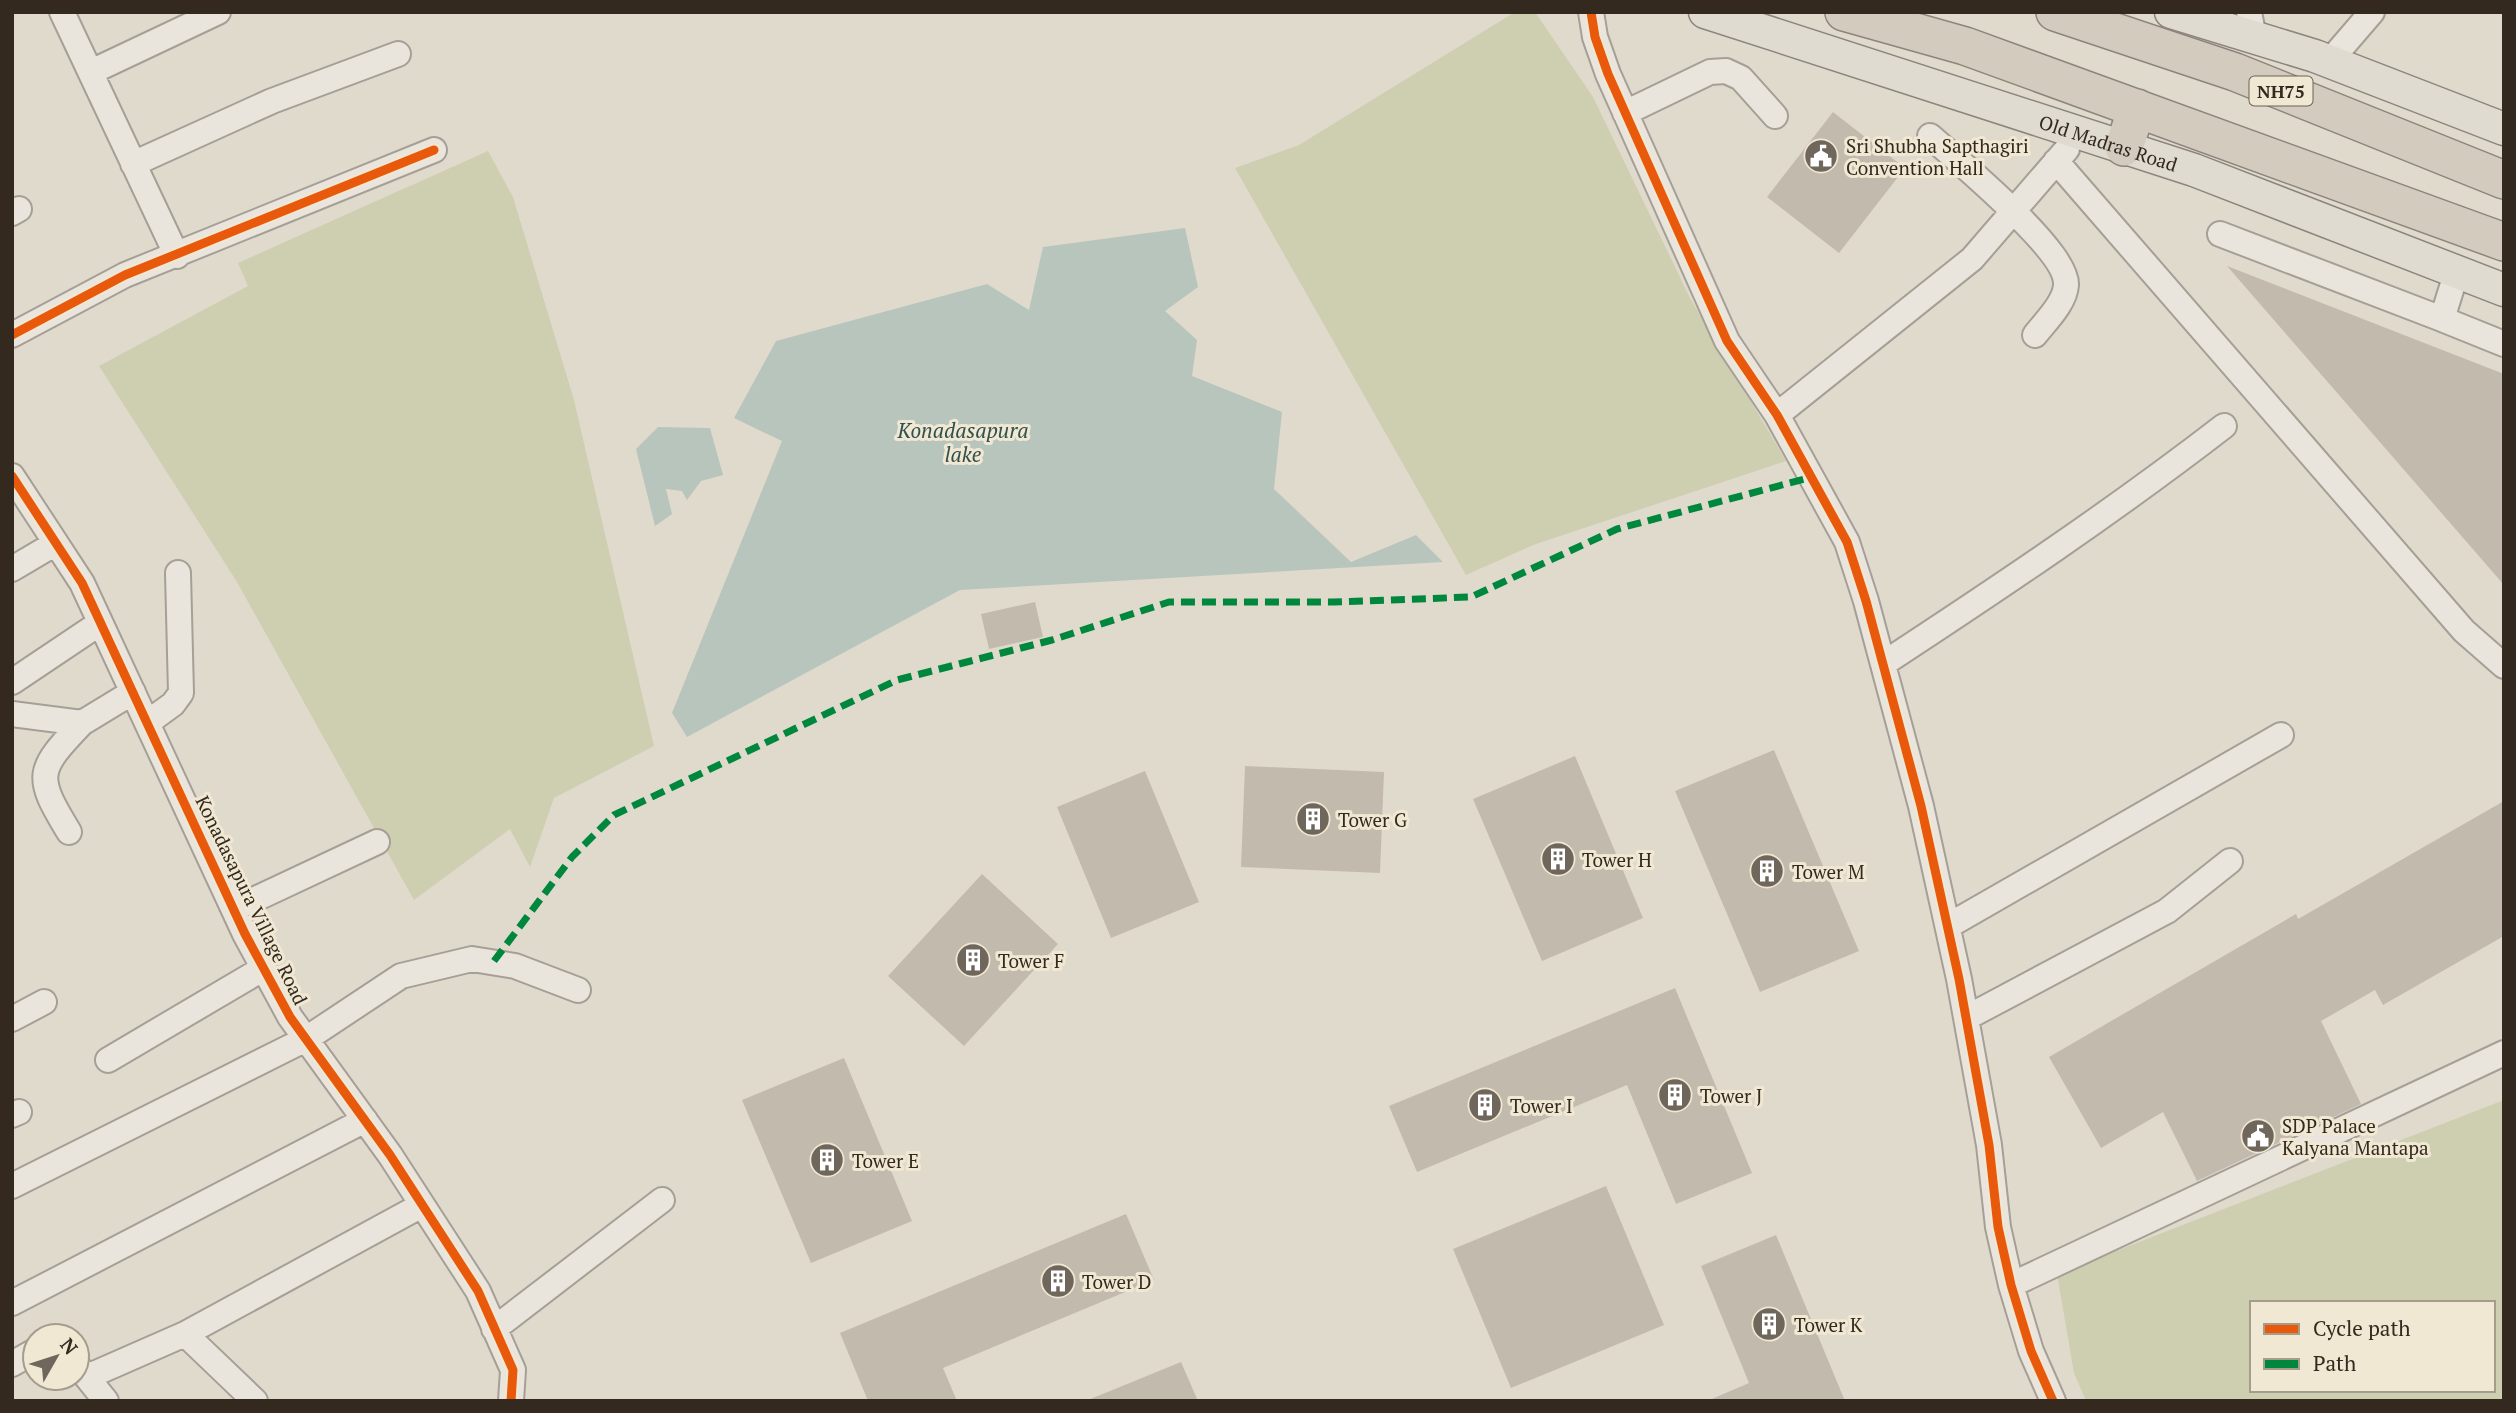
<svg xmlns="http://www.w3.org/2000/svg" width="2516" height="1413" viewBox="0 0 2516 1413" font-family="'PT Serif',serif">
<style>
.green{fill:#ceceb1;fill-rule:evenodd}
.water{fill:#b7c5bd}
.building{fill:#c3baae}
.lines{fill:none;stroke-linecap:round;stroke-linejoin:round}
.minor-casing{stroke:#a59f96;stroke-width:28}
.major-casing{stroke:#8b857d;stroke-width:35}
.highway-casing{stroke:#8b857d;stroke-width:40}
.minor{stroke:#e9e5dd;stroke-width:24}
.major{stroke:#e0dbd0;stroke-width:32}
.highway{stroke:#d3cbbe;stroke-width:37}
.quiet{stroke:#00873e;stroke-width:7;stroke-dasharray:14 7;stroke-linecap:butt}
.cycleway-casing{stroke:#f1e8d3;stroke-width:13}
.cycleway{stroke:#e8590c;stroke-width:9}
.labels{text-anchor:middle;dominant-baseline:central;stroke-width:6;stroke-linejoin:round;paint-order:stroke}
.shield{fill:#f1e8d3;stroke:#6c6255;stroke-width:2}
.shield-label{font-size:18px;font-weight:bold;fill:#33291f}
.street-label{font-size:19px;fill:#33291f;stroke:#f1e8d3}
.poi-label{font-size:19px;fill:#33291f;stroke:#f1e8d3;text-anchor:start}
.water-label{font-size:21px;font-style:italic;fill:#30514f;stroke:#f1e8d3}
</style>
<rect width="100%" height="100%" fill="#e0dacd"/>
<path class="green" d="M1515,12H1535L1593,97L1690,298L1786,461L1533,545L1466,575L1235,168L1299,145Z
M488,151L513,197L574,400L654,746L554,798L530,867L510,829L414,900L237,582L99,366L248,286L238,263Z
M2504,1100V1401H2086L2074,1373L2057,1274ZM2252,1303H2493V1390H2252Z"/>
<path class="water" d="M1185,228L1198,287L1165,311L1197,340L1192,376L1282,412L1274,489L1351,562L1416,535L1443,562L960,590L687,737L672,713L782,441L734,418L776,341L987,284L1029,310L1043,247Z
M658,427L710,428L723,475L701,481L687,500L682,491L666,489L672,514L655,526L636,449Z"/>
<path class="building" d="M1833,112L1905,168L1839,253L1767,197Z
M2227,266L2504,374V585Z
M1035,602L1043,637L989,649L981,614Z
M1774,750L1859,951L1760,992L1675,791Z
M1575,756L1643,918L1542,961L1473,799Z
M1245,766L1384,772L1380,873L1241,867Z
M1145,771L1199,902L1111,938L1057,807Z
M2504,801V936L2383,1005L2375,990L2321,1021L2361,1104L2197,1181L2163,1112L2101,1148L2049,1057L2296,914L2298,919Z
M982,874L1058,944L964,1046L888,976Z
M1675,988L1752,1173L1676,1204L1627,1085L1417,1172L1389,1106Z
M844,1058L912,1221L811,1263L742,1100Z
M1606,1186L1664,1325L1511,1388L1453,1249Z
M1126,1214L1154,1280L943,1368L957,1401H868L840,1333Z
M1776,1235L1845,1401H1707L1749,1383L1701,1266Z
M1181,1362L1198,1401H1088V1400Z"/>
<g class="lines">
<g class="minor-casing">
<path id="minor" d="M62,12L177,256
M1591,12L1595,37L1608,74L1727,341L1777,415L1847,542L1866,601L1921,806L1959,979L1989,1145L1998,1227L2011,1285L2031,1351L2053,1401
M2249,12L2254,38
M2329,62L2372,12
M91,72L218,12
M1625,113L1710,72L1726,71L1741,78L1775,116
M1930,136C1957,160 2068,251 2066,285C2065,303 2045,322 2035,335
M2056,161L2464,631L2504,666
M133,164L272,101L398,54
M12,213L19,209
M2220,234L2442,319
M2457,271L2442,319L2504,344
M12,335L125,275L434,150
M1777,415L1972,259L2067,149
M12,476L82,583L245,934L290,1017L390,1155L478,1291L513,1370L511,1401
M12,569L56,543
M1883,664C1999,588 2114,511 2224,426
M12,682L100,623
M12,714L82,723L133,692
M147,723L173,704L181,693L178,573
M69,832C35,776 36,771 82,723
M234,909L377,842
M1948,926L2281,735
M1966,1018L2167,911L2230,861
M12,1019L44,1002
M108,1060L264,968
M12,1115L19,1112
M12,1186L306,1039L401,976L472,959L515,966L578,990
M2011,1285L2504,1053
M12,1303L365,1120
M494,1329L662,1200
M185,1334L255,1401
M12,1364L35,1351
M77,1365L106,1401
M87,1377L185,1334L422,1205"/>
</g>
<g class="major-casing">
<g id="major">
<path id="s1" d="M1705,12L2194,170L2504,290"/>
<path d="M2171,12L2315,56L2504,129"/>
</g>
</g>
<g class="highway-casing">
<path id="highway" d="M1844,12L1965,46L2504,242
M2055,12L2235,72L2504,180
M2124,147L2137,108"/>
</g>
<use href="#minor" class="minor"/>
<use href="#major" class="major"/>
<use href="#highway" class="highway"/>
<path class="quiet" d="M494,961L572,857L614,815L897,680L1052,640L1169,602H1333L1471,597L1617,529L1812,477"/>
<g class="cycleway-casing">
<path id="cycleway" d="M1591,12L1595,37L1608,74L1727,341L1777,415L1847,542L1866,601L1921,806L1959,979L1989,1145L1998,1227L2011,1285L2031,1351L2053,1401
M12,335L125,275L434,150
M12,476L82,583L245,934L290,1017L390,1155L478,1291L513,1370L511,1401"/>
</g>
<use href="#cycleway" class="cycleway"/>
</g>
<defs>
<g id="civic-disc" transform="scale(1.75)"><circle r="9.5" fill="#70675c" stroke="#f1e8d3"/><path d="M-.6-6.5H3V-4.5H.6V-3L4-1V1h2V6H-6V1h2V-1L-.6-3ZM-1.2 2.5V6h2.4V2.5Z" fill="#fff"/></g>
<g id="building-disc" transform="scale(1.75)"><circle r="9.5" fill="#70675c" stroke="#f1e8d3"/><path d="M-4-6H4V6H1V3H-1V6H-4ZM-2.5-4.3h1.7v1.8h-1.7ZM.8-4.3h1.7v1.8H.8ZM-2.5-1h1.7V.8h-1.7ZM.8-1h1.7V.8H.8Z" fill="#fff"/></g>
</defs>
<g fill-rule="evenodd">
<use href="#civic-disc" x="1821" y="156"/>
<use href="#building-disc" x="1313" y="819"/>
<use href="#building-disc" x="1558" y="859"/>
<use href="#building-disc" x="1767" y="871"/>
<use href="#building-disc" x="973" y="960"/>
<use href="#building-disc" x="1675" y="1095"/>
<use href="#building-disc" x="1485" y="1105"/>
<use href="#civic-disc" x="2258" y="1136"/>
<use href="#building-disc" x="827" y="1160"/>
<use href="#building-disc" x="1058" y="1281"/>
<use href="#building-disc" x="1769" y="1324"/>
</g>
<g class="labels">
<rect class="shield" x="2249.5" y="76.5" width="63" height="29" rx="5"/>
<g class="shield-label">
<text x="2281" y="91">NH75</text>
</g>
<g class="street-label">
<text stroke="none"><textPath href="#s1" startOffset="424">Old Madras Road</textPath></text>
<text transform="translate(252 900) rotate(64)">Konadasapura Village Road</text>
</g>
<g class="poi-label">
<text x="1846" y="145">Sri Shubha Sapthagiri<tspan x="1846" dy="22">Convention Hall</tspan></text>
<text x="1338" y="819">Tower G</text>
<text x="1582" y="859">Tower H</text>
<text x="1792" y="871">Tower M</text>
<text x="998" y="960">Tower F</text>
<text x="1700" y="1095">Tower J</text>
<text x="1510" y="1105">Tower I</text>
<text x="2282" y="1125">SDP Palace<tspan x="2282" dy="22">Kalyana Mantapa</tspan></text>
<text x="852" y="1160">Tower E</text>
<text x="1082" y="1281">Tower D</text>
<text x="1794" y="1324">Tower K</text>
</g>
<g class="water-label">
<text x="963" y="430">Konadasapura<tspan x="963" dy="24">lake</tspan></text>
</g>
</g>
<rect width="2516" height="1413" fill="none" stroke="#33291f" stroke-width="28"/>
<rect x="2250" y="1301" width="245" height="91" fill="#f1e8d3" stroke="#a59c8b" stroke-width="2"/>
<rect x="2264" y="1324" width="35" height="10" fill="#e8590c" stroke="#a59c8b" stroke-width="2"/>
<text x="2313" y="1336" font-size="21" fill="#33291f">Cycle path</text>
<rect x="2264" y="1359" width="35" height="10" fill="#00873e" stroke="#a59c8b" stroke-width="2"/>
<text x="2313" y="1371" font-size="21" fill="#33291f">Path</text>
<g transform="translate(56 1357) rotate(51)"><circle r="33" fill="#f1e8d3" stroke="#a59c8b" stroke-width="2"/>
<path d="M0-5L12 26L0 18L-12 26Z" fill="#70675c"/>
<text y="-10" font-size="19" font-weight="bold" text-anchor="middle" fill="#33291f">N</text>
</g>
</svg>
